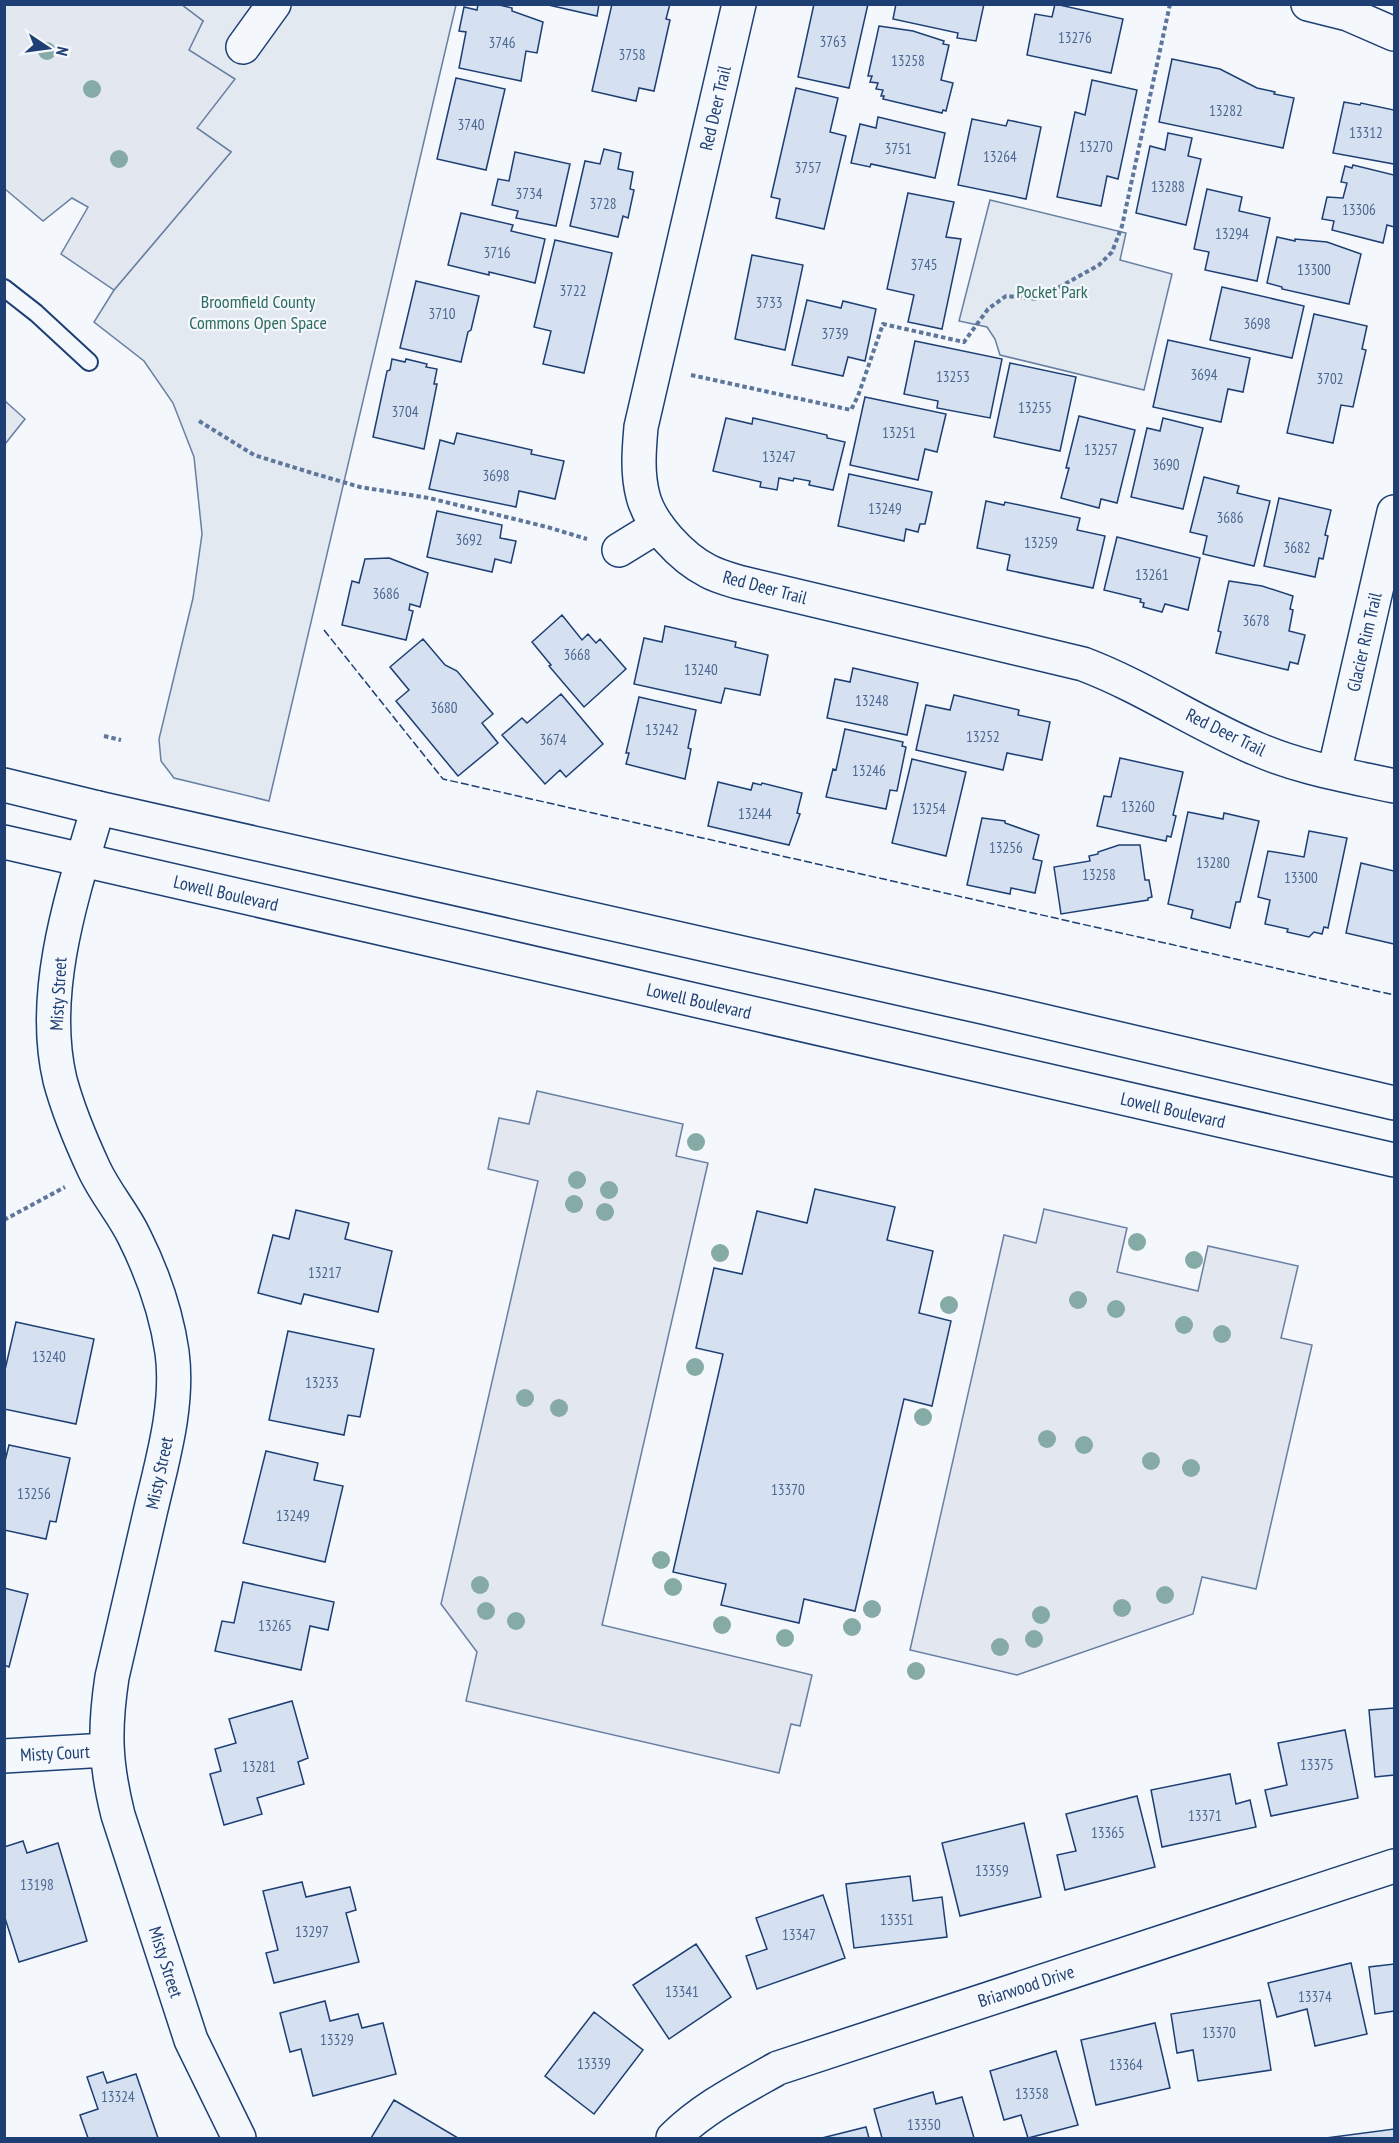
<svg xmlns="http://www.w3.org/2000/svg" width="1399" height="2143" viewBox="0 0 1399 2143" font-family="'PT Sans Narrow',sans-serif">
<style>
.green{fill:#e3e9f0;stroke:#687fa3;stroke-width:1.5}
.parking{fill:#e3e8f0;stroke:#687fa3;stroke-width:1.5}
.building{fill:#d5e0f0;stroke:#1d3f73;stroke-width:1.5}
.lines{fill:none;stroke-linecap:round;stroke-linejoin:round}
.lane-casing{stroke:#1d3f73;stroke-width:20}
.street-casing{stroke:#1d3f73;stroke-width:36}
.secondary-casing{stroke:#1d3f73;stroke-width:36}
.path{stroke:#5e769c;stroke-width:4;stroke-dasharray:4.5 3;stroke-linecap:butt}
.lane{stroke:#f4f7fb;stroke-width:16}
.street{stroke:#f4f7fb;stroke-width:33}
.secondary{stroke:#f4f7fb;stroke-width:33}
.fence{stroke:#1d3f73;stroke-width:1.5;stroke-dasharray:8 3;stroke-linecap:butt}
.tree{fill:#86aba6}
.labels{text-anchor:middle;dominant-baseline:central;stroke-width:4.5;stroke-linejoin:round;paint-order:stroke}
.number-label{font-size:15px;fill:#4b6792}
.street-label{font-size:18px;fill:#1d3f73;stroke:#f4f7fb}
.park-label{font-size:18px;fill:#2c6c60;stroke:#f4f7fb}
</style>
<rect width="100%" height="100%" fill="#f4f7fb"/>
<path class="green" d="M182,5H456L269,801L174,778L161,761L159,739L193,598L202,534L194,457L173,403L144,361L94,322L114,290L231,152L197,128L188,50L203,21Z
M990,200L1126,233L1120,260L1172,274L1144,390L1000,355L995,339L987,327L959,321Z"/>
<path class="parking" d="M4,5H182L203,21L189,50L235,79L197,128L231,152L114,290L61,254L88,207L72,198L43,221L5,189Z
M5,401L25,419L5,444Z
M537,1091L683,1124L676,1156L708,1163L602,1625L812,1675L800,1726L791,1724L779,1773L466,1701L477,1652L441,1604L538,1181L488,1169L499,1118L529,1124Z
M1044,1209L1127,1228L1117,1272L1198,1291L1208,1246L1298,1266L1281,1338L1312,1345L1256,1589L1202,1577L1193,1614L1017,1675L910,1650L1004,1235L1036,1243Z"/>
<path class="building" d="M478,4H495L512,8V11L543,22L537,53L526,51L521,81L459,68L466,32L459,31L464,7L477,10Z
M544,4H599L597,16Z
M612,4H670L666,19L670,20L654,91L639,88L636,101L592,91Z
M814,4H868L849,88L798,77Z
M896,4H984L976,41L957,38L958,33L893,19Z
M1055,4L1123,19L1111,73L1027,55L1035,14L1052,17Z
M879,26L913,31L944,41L943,44L949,45L941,80L953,83L946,111L943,110L942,113L883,99L884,96H881L883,90L876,89L878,83L870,82L872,76H868Z
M1172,59L1220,69L1257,88L1275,92L1274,94L1294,98L1283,148L1159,122Z
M456,78L505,89L486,170L437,159Z
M1092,80L1137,90L1118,179L1107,176L1101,206L1057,197L1075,112L1085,115Z
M796,88L838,98L830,132L846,136L824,229L776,218L780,199L771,197Z
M1344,102L1360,105L1361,103L1394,110V164L1333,153Z
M878,117L945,133L935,178L871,164L870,167L851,163L860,124L876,128Z
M972,119L1006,126L1008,120L1041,127L1026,199L958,185Z
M1168,133L1192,138L1188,156L1201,159L1186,225L1136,213L1150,146L1165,150Z
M604,149L621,153L618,169L633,172L630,189L634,190L628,218L623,216L618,237L570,226L585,161L600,164Z
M515,152L570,164L556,226L516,218L518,211L492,205L498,179L509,181Z
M1353,165L1394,175V227L1387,225L1383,243L1332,230L1334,221L1322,219L1327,197L1343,198L1347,183L1341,182L1345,166L1352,168Z
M1207,189L1242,197L1239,211L1270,218L1257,281L1205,270L1209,252L1194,249Z
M908,193L954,202L946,237L961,239L942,329L908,322L914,295L887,289Z
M461,213L513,225L511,231L545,239L535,283L489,272V275L448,265Z
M1277,237L1295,241V239L1327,242L1361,254L1349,304L1282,289V287L1267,283Z
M555,240L612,253L584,373L543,364L551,331L534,327Z
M752,255L803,265L785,350L735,339Z
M416,281L479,296L471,330L468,332L461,362L400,348Z
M1222,287L1304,306L1292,358L1210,340Z
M807,300L841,308L843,301L876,309L865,361L848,357L843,376L792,365Z
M1314,314L1367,326L1362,349L1366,350L1353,407L1341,405L1333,443L1287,433Z
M1168,340L1250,358L1243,392L1228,389L1221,422L1153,407Z
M915,341L1002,359L990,418L937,408L938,401L904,394Z
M392,359L405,362L406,359L427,364L426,367L437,369L434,384H437L424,449L373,437L387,371L390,370Z
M1010,363L1076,377L1060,451L994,437Z
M865,397L946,414L937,452L925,449L918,480L850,465Z
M1079,416L1135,430L1117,503L1101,499L1099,508L1061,498L1069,468H1066Z
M726,418L752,424L753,418L827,435V438L845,442L833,490L809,485L810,481L794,478L793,481L779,478L777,490L760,487L761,482L713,471Z
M1163,418L1203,428L1183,509L1131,497L1147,428L1160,431Z
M457,433L532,450L531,454L564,461L555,499L519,491L516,507L429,489L440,440L454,444Z
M849,474L932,492L925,524H920L918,532L906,529L904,541L838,526Z
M1204,477L1239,486L1237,493L1270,501L1254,566L1203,554L1207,536L1190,532Z
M1279,498L1331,510L1325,535L1328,536L1323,559L1319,558L1315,577L1264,566Z
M986,501L1004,505L1005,502L1080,518L1077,530L1105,536L1093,588L1007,570L1010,555L977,548Z
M437,511L502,525L500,538L516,541L511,563L495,559L492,572L427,557Z
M1117,537L1200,558L1188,610L1165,604L1162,612L1143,607L1144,603L1140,602L1141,599L1104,590Z
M389,558L428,573L420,607L410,604L409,610L413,611L406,640L342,625L352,581L359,583L365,559Z
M1229,581L1262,586L1293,596L1290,609L1293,610L1289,631L1305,635L1298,664L1290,662L1288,670L1216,653L1221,632L1218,631Z
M562,615L582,640L588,634L596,643L600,639L626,669L584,707L549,666L551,665L532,642Z
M665,626L736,642L735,647L768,655L760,695L725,688L721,703L634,684L644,638L662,642Z
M423,639L445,665L457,671L493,714L482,723L498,743L458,776L396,701L409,690L390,667Z
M853,668L918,683L907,735L827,718L835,679L850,682Z
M561,694L603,744L566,777L560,770L545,784L502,735L522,718L527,723Z
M954,695L1019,710L1018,715L1050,722L1042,760L1007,753L1003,770L916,750L926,705L950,710Z
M639,697L696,710L688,748L691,749L685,779L626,764L629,753H626Z
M845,729L903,742L902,746L906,747L897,791L890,790L886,809L826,797L833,769L836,770Z
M1120,758L1183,772L1173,815L1176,816L1171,837L1167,836L1166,841L1097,826L1104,796L1111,797Z
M912,759L966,772L946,856L892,843Z
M718,782L751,790L753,783L761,785L762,783L802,793L797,813L800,814L789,845L708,826Z
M1188,812L1223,819L1224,813L1259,821L1240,902H1236L1230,928L1191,918L1193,910L1168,904Z
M982,818L1005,821V823L1039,835L1033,859L1042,861L1035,893L1011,888L1010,894L967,885Z
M1309,831L1347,838L1328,928L1324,927L1322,934L1314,932L1309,937L1287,932L1288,929L1265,924L1270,900L1258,897L1268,851L1304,857Z
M1119,845H1140L1145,880H1149L1152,897L1148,898V900L1061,914L1054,867L1090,861L1089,856L1098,854V852Z
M1361,863L1394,871V944L1346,933Z
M815,1189L895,1207L887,1240L933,1251L919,1313L951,1321L932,1406L904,1399L855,1611L804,1599L799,1623L721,1605L726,1584L673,1572L723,1354L696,1348L714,1268L742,1274L757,1211L807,1223Z
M296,1210L349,1223L345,1239L392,1251L378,1312L304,1294L301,1304L258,1293L273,1235L289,1239Z
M16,1322L94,1339L76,1424L4,1409V1374Z
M288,1331L374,1349L360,1417L348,1415L344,1435L269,1420Z
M9,1445L70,1458L56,1522L50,1521L46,1539L4,1530V1465Z
M266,1451L318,1463L314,1480L343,1486L325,1562L243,1543Z
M243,1582L334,1602L328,1630L310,1626L301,1670L215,1651L222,1621L234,1623Z
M4,1588L28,1594L9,1667L4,1665Z
M292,1701L308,1758L298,1762L304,1784L257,1798L262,1814L224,1825L210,1774L221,1771L215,1749L236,1743L229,1719Z
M1394,1708V1775L1375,1777L1369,1710Z
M1345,1730L1358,1798L1271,1816L1265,1790L1287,1785L1278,1743Z
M1230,1774L1236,1804L1250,1800L1256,1827L1162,1847L1151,1790Z
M1137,1796L1155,1867L1065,1890L1057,1855L1076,1851L1066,1814Z
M1024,1823L1041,1897L960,1916L942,1843Z
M23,1841L27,1853L58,1843L87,1941L19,1962L4,1915V1847Z
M910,1876L913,1901L942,1897L947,1937L854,1948L846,1884Z
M302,1882L306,1897L350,1887L356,1910L346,1913L359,1962L274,1983L266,1953L278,1950L263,1891Z
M823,1895L845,1958L757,1989L746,1956L767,1949L756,1918Z
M696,1944L731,1997L669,2039L633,1985Z
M1351,1963L1367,2034L1315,2046L1307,2009L1277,2017L1268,1983Z
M1394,1964V2011L1375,2014L1369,1967Z
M1260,2000L1271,2070L1198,2081L1193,2050L1177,2053L1171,2014Z
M325,2001L330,2021L358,2014L362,2028L383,2023L396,2074L313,2096L301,2049L290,2052L280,2013Z
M594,2012L643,2050L594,2114L545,2076Z
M1155,2023L1170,2088L1096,2105L1081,2040Z
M1056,2051L1078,2125L1028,2138L1021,2115L1004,2120L990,2071Z
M103,2072L107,2083L136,2074L158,2138H88L80,2115L98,2109L87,2077Z
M933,2092L936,2104L962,2097L974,2138H882L874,2109Z
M394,2100L458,2138H371Z
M866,2127L869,2138H822Z
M1394,2129V2138H1326Z"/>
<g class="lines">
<g class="lane-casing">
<path id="lane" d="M4,288L36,313L89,362"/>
</g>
<g class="street-casing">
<path id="street" d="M739,4L641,427C639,450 637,473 643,496C650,524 682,558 708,571C717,576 728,579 738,582L1083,664C1144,687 1197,724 1257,749C1300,768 1349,776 1394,786
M1308,4L1348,14L1394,34
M243,47L274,4
M619,550L658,526
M1334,773L1394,512
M98,808C73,892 39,992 60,1080C68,1110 81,1141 94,1169C105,1193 123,1213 134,1236C152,1272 166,1311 172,1352C179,1404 163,1458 151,1509C138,1565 125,1621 112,1677C104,1730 105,1763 118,1815L191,2040L239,2138
M4,1756L106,1750
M673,2138C703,2108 741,2089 778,2068L1394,1866"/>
</g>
<g class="secondary-casing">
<path id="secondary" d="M4,785L98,808L987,1008L1394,1103
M4,842L1394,1160"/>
</g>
<path class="path" d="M691,375L851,410L858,396L883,324L964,342L988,309L1006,296L1038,299L1099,265L1112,252L1122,226L1170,4
M199,421L254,455L312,473L360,487L429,498L547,527L587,539
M104,736L121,740
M4,1220L65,1187"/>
<use href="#lane" class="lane"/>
<use href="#street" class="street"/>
<use href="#secondary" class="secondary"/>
<path class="fence" d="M324,630L443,779L1394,995"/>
</g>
<g class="tree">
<circle cx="47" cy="51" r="9"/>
<circle cx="92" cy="89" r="9"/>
<circle cx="119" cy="159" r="9"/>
<circle cx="696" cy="1142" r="9"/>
<circle cx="577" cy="1180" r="9"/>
<circle cx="609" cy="1190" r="9"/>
<circle cx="574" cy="1204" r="9"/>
<circle cx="605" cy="1212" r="9"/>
<circle cx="1137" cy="1242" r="9"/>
<circle cx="720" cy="1253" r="9"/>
<circle cx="1194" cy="1260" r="9"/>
<circle cx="1078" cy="1300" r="9"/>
<circle cx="949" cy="1305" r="9"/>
<circle cx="1116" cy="1309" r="9"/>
<circle cx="1184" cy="1325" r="9"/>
<circle cx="1222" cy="1334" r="9"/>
<circle cx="695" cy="1367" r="9"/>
<circle cx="525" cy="1398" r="9"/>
<circle cx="559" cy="1408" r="9"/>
<circle cx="923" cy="1417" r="9"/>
<circle cx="1047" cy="1439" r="9"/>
<circle cx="1084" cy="1445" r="9"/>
<circle cx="1151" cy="1461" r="9"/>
<circle cx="1191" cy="1468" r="9"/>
<circle cx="661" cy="1560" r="9"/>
<circle cx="480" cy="1585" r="9"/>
<circle cx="673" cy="1587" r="9"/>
<circle cx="1165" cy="1595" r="9"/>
<circle cx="1122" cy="1608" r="9"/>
<circle cx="872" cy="1609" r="9"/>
<circle cx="486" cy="1611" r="9"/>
<circle cx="1041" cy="1615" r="9"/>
<circle cx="516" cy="1621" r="9"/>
<circle cx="722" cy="1625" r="9"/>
<circle cx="852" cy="1627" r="9"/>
<circle cx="785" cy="1638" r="9"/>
<circle cx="1034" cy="1639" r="9"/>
<circle cx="1000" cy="1647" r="9"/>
<circle cx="916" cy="1671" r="9"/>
</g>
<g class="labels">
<g class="number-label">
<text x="1075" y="37">13276</text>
<text x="833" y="41">3763</text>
<text x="502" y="42">3746</text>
<text x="632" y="54">3758</text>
<text x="908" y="60">13258</text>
<text x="1226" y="110">13282</text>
<text x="471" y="124">3740</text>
<text x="1366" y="132">13312</text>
<text x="1096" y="146">13270</text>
<text x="898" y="148">3751</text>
<text x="1000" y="156">13264</text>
<text x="808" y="167">3757</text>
<text x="1168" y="186">13288</text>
<text x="529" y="193">3734</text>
<text x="603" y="203">3728</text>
<text x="1359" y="209">13306</text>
<text x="1232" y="233">13294</text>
<text x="497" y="252">3716</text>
<text x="924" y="264">3745</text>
<text x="1314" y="269">13300</text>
<text x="573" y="290">3722</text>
<text x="769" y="302">3733</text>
<text x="442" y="313">3710</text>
<text x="1257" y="323">3698</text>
<text x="835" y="333">3739</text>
<text x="1204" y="374">3694</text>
<text x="953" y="376">13253</text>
<text x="1330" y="378">3702</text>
<text x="1035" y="407">13255</text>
<text x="405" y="411">3704</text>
<text x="899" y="432">13251</text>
<text x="1101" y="449">13257</text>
<text x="779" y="456">13247</text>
<text x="1166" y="464">3690</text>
<text x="496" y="475">3698</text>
<text x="885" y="508">13249</text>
<text x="1230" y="517">3686</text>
<text x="469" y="539">3692</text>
<text x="1041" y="542">13259</text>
<text x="1297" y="547">3682</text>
<text x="1152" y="574">13261</text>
<text x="386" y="593">3686</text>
<text x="1256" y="620">3678</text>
<text x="577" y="654">3668</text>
<text x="701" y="669">13240</text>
<text x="872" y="700">13248</text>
<text x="444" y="707">3680</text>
<text x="662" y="729">13242</text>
<text x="983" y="736">13252</text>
<text x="553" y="739">3674</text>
<text x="869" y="770">13246</text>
<text x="1138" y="806">13260</text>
<text x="929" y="808">13254</text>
<text x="755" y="813">13244</text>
<text x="1006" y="847">13256</text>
<text x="1213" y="862">13280</text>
<text x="1099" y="874">13258</text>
<text x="1301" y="877">13300</text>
<text x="325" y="1272">13217</text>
<text x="49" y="1356">13240</text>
<text x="322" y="1382">13233</text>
<text x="788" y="1489">13370</text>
<text x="34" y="1493">13256</text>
<text x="293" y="1515">13249</text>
<text x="275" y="1625">13265</text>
<text x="1317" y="1764">13375</text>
<text x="259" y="1766">13281</text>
<text x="1205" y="1815">13371</text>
<text x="1108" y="1832">13365</text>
<text x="992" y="1870">13359</text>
<text x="37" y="1884">13198</text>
<text x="897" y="1919">13351</text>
<text x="312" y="1931">13297</text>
<text x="799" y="1934">13347</text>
<text x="682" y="1991">13341</text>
<text x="1315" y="1996">13374</text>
<text x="1219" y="2032">13370</text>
<text x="337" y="2039">13329</text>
<text x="594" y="2063">13339</text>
<text x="1126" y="2064">13364</text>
<text x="1032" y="2093">13358</text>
<text x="118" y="2096">13324</text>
<text x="924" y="2124">13350</text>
</g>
<g class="street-label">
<text transform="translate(715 108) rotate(-77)">Red Deer Trail</text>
<text transform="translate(765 587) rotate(15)">Red Deer Trail</text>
<text transform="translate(1364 642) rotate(-77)">Glacier Rim Trail</text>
<text transform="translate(1226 732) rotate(26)">Red Deer Trail</text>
<text transform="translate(226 893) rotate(13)">Lowell Boulevard</text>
<text transform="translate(58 994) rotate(-87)">Misty Street</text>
<text transform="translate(699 1001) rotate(13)">Lowell Boulevard</text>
<text transform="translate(1173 1110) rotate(13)">Lowell Boulevard</text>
<text transform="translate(159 1473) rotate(-78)">Misty Street</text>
<text transform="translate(55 1753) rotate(-3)">Misty Court</text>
<text transform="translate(166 1962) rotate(72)">Misty Street</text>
<text transform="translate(1026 1986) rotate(-18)">Briarwood Drive</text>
</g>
<g class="park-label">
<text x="1052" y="291">Pocket Park</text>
<text x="258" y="301">Broomfield County<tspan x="258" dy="21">Commons Open Space</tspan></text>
</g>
</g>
<rect width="1399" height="2143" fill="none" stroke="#1d3f73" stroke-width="12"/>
<g transform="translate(48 48) rotate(103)" stroke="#f4f7fb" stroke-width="4.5" paint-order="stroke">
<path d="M0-4.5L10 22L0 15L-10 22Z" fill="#1d3f73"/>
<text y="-9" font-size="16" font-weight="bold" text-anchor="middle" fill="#1d3f73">N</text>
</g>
</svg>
